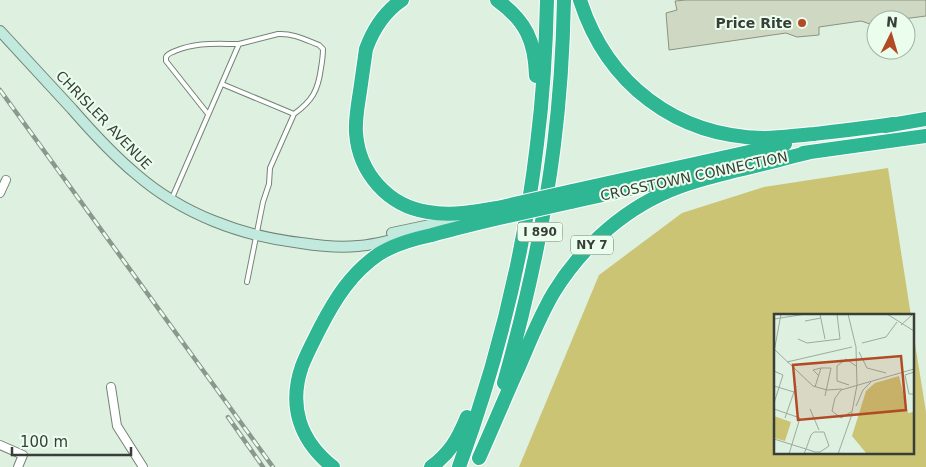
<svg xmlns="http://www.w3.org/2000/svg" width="926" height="467" viewBox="0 0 926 467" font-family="'DejaVu Sans',sans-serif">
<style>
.green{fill:#cac474}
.building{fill:#ced8c2;stroke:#8b937f}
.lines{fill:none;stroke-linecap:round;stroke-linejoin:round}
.lane-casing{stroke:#738475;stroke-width:6}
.street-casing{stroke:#738475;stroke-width:10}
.secondary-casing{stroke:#738475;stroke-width:12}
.highway-casing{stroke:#fff;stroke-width:16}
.lane{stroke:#fff;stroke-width:4}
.street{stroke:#fff;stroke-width:8}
.secondary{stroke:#c1e9de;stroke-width:10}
.highway{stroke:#2fb692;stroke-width:14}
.rail-casing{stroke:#8b988c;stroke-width:4.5}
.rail{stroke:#ebfeed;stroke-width:2.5;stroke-dasharray:8;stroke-linecap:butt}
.highway-bridge-casing{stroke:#fff;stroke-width:16;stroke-linecap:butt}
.highway-bridge{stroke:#2fb692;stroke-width:14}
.poi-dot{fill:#b24a25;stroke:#ebfeed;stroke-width:2}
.labels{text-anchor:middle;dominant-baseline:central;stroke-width:4;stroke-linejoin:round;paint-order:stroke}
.shield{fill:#ebfeed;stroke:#6e786f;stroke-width:1}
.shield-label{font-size:12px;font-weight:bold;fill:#383f39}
.poi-label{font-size:14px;font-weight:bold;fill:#383f39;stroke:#ebfeed;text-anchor:end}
.street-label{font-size:14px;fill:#383f39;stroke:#ebfeed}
.inset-road{fill:none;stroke:#9caa9d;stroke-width:1}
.view{fill:#b24a25;fill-opacity:0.15;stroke:#b24a25;stroke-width:2.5}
.inset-edge{fill:none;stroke:#383f39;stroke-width:2.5}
</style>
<rect width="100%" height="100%" fill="#def1e0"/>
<path class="green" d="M888,168L911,316H775V453H912V325L926,412V467H519L599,275L682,213L764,187Z"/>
<path class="building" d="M686,0H926V16L895,20H876V23L870,24L861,21L819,27V35L797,37L786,33L669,50L666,13L677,10L675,1Z"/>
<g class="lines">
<g class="lane-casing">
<path id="lane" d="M222,84L294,114
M208,114L166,61V57C168,53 171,53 175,51C197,42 215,44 238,44
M172,198L239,44L278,34C293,33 306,40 319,45L323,49C323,55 322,62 321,68C318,91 312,101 294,114L270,168L269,184L263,202L247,282"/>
</g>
<g class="street-casing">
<path id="street" d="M0,193L6,180
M111,387L117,426L143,467
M0,445L23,455L18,467"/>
</g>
<g class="secondary-casing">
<path id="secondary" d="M0,31C24,57 48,83 72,109C92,132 112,154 136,174C182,214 241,236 301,243C320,246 339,248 358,246C373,245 388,241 403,237
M392,233L463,218"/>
</g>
<g class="highway-casing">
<path id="highway" d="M402,0C384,12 373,30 366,49C364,63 362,77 360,91C358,105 355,119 356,133C359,173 388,206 428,212C451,216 474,212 497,208
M497,0C526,21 535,41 536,76
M580,0C607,84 676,137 765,138C781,138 798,135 814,134C840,131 867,128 893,124
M885,126L926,119
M803,153L926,136
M572,191L785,144
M571,202L689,176
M504,383C526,305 544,225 554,145C560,97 563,48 564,0
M479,458C492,429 504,400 517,371C529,344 539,317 554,292C583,245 627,206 679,187C697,180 716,176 734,171C760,165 786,158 811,152
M333,467C300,441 288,406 302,366C307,353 314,340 320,328C335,299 351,273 379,254C395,244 413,239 432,235C453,229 474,224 495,219
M431,467C450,453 458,439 467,417
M459,467C497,363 524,254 537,144C543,96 546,48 547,0"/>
</g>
<use href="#lane" class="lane"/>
<use href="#street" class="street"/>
<use href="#secondary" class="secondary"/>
<use href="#highway" class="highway"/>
<g class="rail-casing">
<path id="rail" d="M0,90L273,467
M228,417L263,467"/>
</g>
<use href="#rail" class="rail"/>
<g class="highway-bridge-casing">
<path id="highway-bridge" d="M497,208L572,191
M495,219L571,202"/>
</g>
<use href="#highway-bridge" class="highway-bridge"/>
</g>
<circle class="poi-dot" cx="802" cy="23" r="5"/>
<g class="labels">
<g class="shield">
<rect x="517.5" y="222.5" width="45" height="19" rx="4"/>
<rect x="571" y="235.5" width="42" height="19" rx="4"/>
</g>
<g class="shield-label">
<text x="540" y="232">I 890</text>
<text x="592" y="245">NY 7</text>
</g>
<g class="poi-label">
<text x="792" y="23">Price Rite</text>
</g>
<g class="street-label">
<text transform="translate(104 120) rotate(46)">CHRISLER AVENUE</text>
<text transform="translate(694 176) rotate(-12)">CROSSTOWN CONNECTION</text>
</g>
</g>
<g transform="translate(774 314)">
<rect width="140" height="140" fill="#def1e0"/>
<path d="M125,62L134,99L140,98V140H93L78,122L92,77L101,69ZM0,102L17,108L11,127L0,124Z" fill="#cac474"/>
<path class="inset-road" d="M46,0L51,25M113,0L140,17M0,5L32,0M31,7L47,4M127,11L139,0M24,25L33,29L66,25L63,0M88,29L112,23L123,8M0,35L39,72L53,76L68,75M0,38L7,0M85,38L93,54L112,59M13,48L78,33M0,57L9,61L0,89M140,58L131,61L135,80H140M45,62L39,56L47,54M75,71L63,67V52L72,45L82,52M0,72L20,78M41,73L47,54H57L51,82M82,92L89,76L97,68M0,95L26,104L15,140M36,95L45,116M77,98L67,104L58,97L61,84L67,76L140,55M11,104L22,72M0,125L32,135L41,138H46L55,132L50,118H40L37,121L32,135L30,140M64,140L77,103L83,71L82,33L74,0"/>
<path class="view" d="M127,42L132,96L24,106L19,51Z"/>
<rect width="140" height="140" class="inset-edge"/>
</g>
<g transform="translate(891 35) rotate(5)"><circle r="24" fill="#ebfeed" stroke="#a3b2a5"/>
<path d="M0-4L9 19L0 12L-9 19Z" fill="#b24a25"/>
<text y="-8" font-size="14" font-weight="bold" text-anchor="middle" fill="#383f39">N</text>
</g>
<path d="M12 447v8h119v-8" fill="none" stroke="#383f39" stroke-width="2.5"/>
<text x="20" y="447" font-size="15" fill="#383f39" stroke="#ebfeed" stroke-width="4" paint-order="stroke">100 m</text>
</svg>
